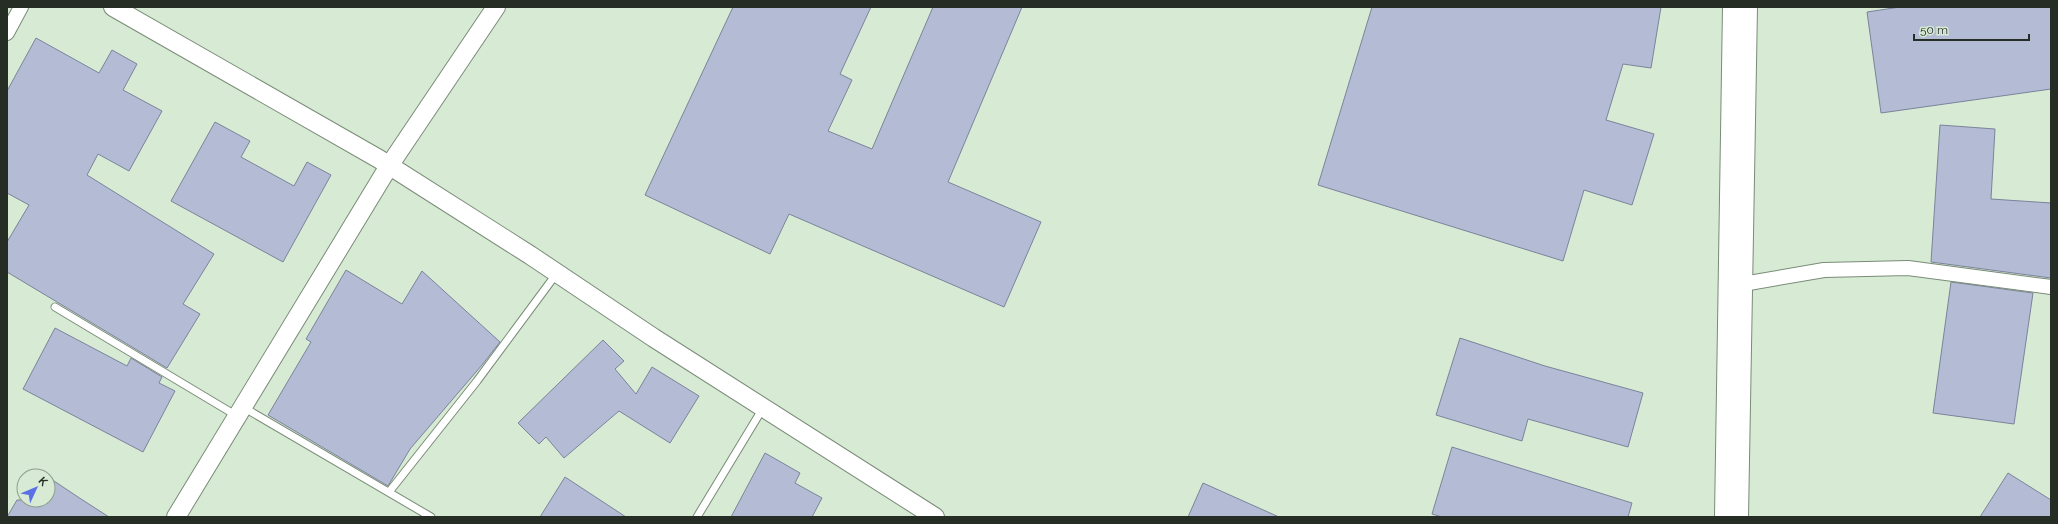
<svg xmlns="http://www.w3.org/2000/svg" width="2058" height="524" viewBox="0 0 2058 524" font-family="Raleway,sans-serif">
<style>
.building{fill:#b4bbd4;stroke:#7c839b}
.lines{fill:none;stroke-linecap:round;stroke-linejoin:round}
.service-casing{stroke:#7a8c78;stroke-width:9}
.minor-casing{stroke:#7a8c78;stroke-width:16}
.tertiary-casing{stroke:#7a8c78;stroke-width:20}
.service{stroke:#fff;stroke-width:7}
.minor{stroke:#fff;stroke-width:14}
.tertiary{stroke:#fff;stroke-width:18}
</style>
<rect width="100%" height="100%" fill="#d6ead4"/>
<path class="building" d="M733,7H871L840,74L852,80L828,131L872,149L933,7H1022L948,182L1041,222L1004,307L789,214L770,254L645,195Z
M1372,7H1661L1651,68L1623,64L1606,120L1654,134L1632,205L1584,190L1563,261L1318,185Z
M1900,7H2051V89L1881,113L1867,12Z
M36,38L99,73L112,50L137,64L123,90L162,111L129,171L98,154L87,175L214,254L183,304L200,314L167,368L7,272V242L29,205L7,193V91Z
M215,122L250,141L241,157L294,186L307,162L331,175L283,262L171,201Z
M1940,125L1995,129L1991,199L2051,203V278L1931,262Z
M346,270L402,304L422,271L500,342L482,365L410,449L388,486L268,415L311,342L306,339Z
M1951,282L2033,293L2014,424L1933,413Z
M55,328L127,366L131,358L162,377L159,383L175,391L143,452L23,389Z
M1460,338L1545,366L1643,393L1628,447L1528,419L1522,441L1436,415Z
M603,340L624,361L615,369L636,394L652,367L699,396L670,443L619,411L564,458L546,437L539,444L518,423Z
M1452,447L1632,503L1628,517H1442L1432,514Z
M765,453L800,473L795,483L822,498L812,517H731Z
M2008,473L2051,500V517H1980Z
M48,477L78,497L109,517H7L17,500H48Z
M565,477L626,517H540Z
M1203,483L1279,517H1188Z"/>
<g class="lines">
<g class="service-casing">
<path id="service" d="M55,307L237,416
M243,407L431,517
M389,492L477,381L557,273
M697,517L763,408"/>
</g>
<g class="minor-casing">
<path id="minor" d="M7,33L21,7
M1743,284L1824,270L1908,268L2051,287"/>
</g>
<g class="tertiary-casing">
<path id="tertiary" d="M113,7L379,159L530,255L654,338L935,517
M176,517L389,166L496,7
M1724,517L1732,7
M1739,517L1748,7"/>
</g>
<use href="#service" class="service"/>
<use href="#minor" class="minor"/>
<use href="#tertiary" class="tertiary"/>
</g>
<rect width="2058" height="524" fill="none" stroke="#252d25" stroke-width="16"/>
<g transform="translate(36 488) rotate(46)"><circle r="19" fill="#d6ead4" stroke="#8f9e8e"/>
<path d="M0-3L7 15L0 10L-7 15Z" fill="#5b70e7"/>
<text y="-6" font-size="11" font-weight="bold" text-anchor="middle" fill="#252d25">K</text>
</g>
<path d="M1914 34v6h115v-6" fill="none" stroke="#252d25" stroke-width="2"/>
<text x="1920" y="34" font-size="12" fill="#252d25" stroke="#d6ead4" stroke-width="3" paint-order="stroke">50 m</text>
</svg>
